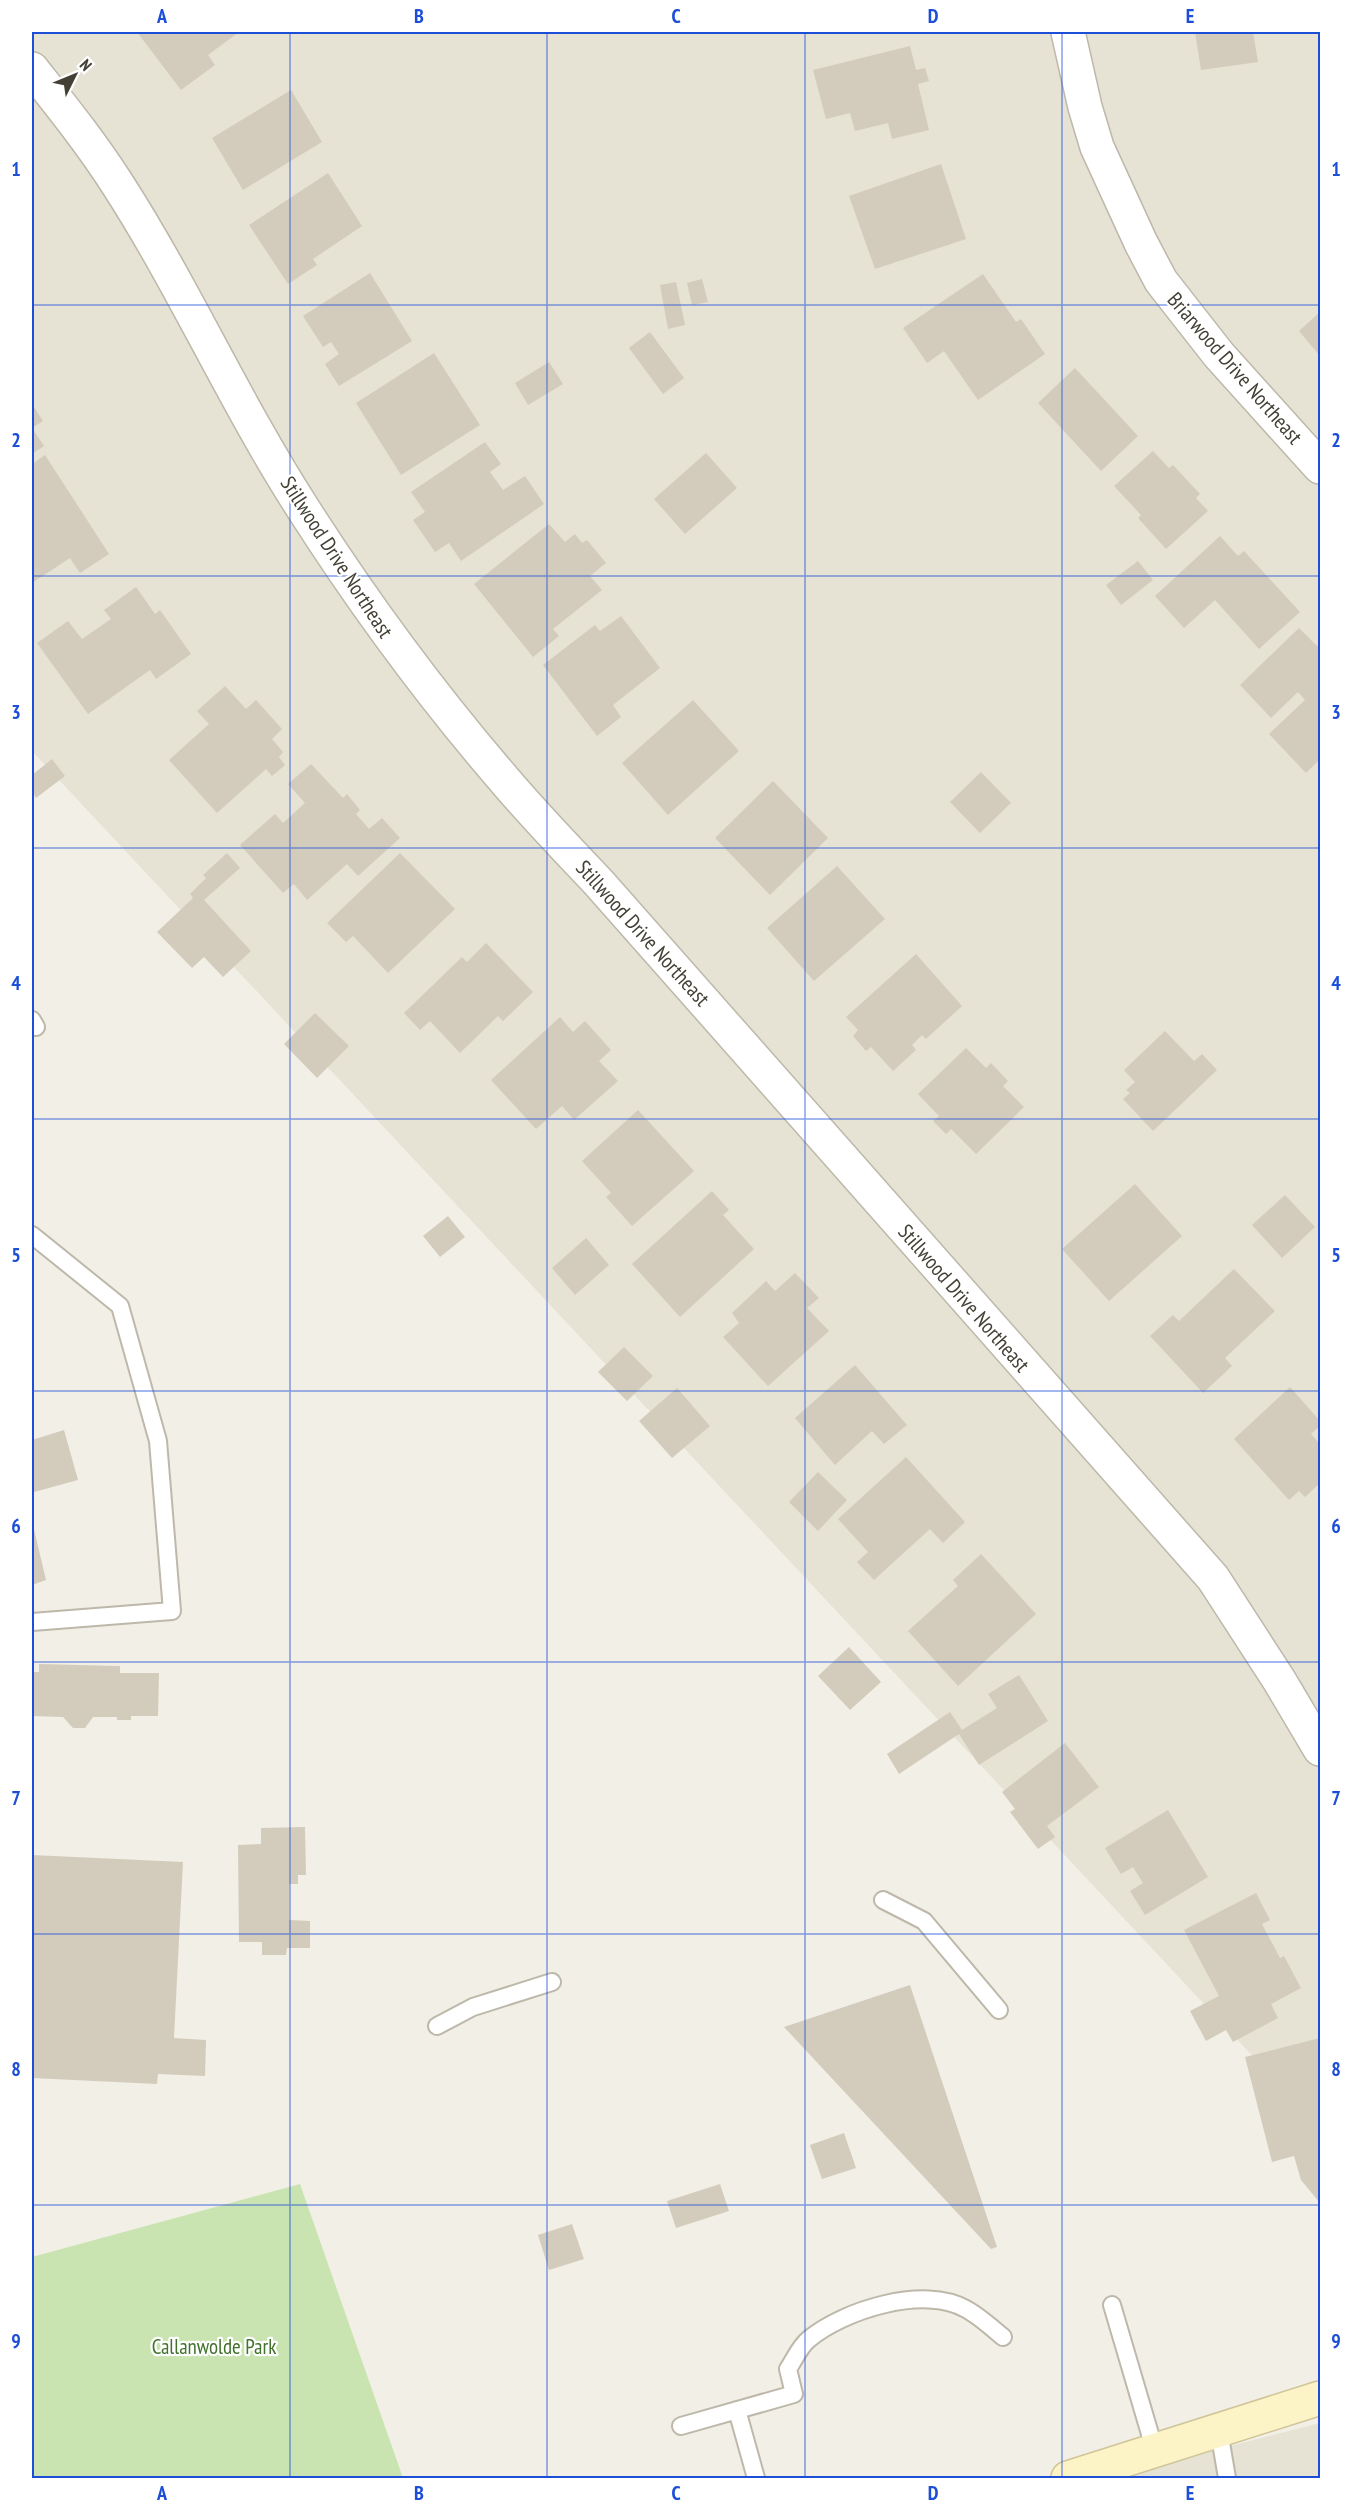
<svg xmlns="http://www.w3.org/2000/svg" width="1352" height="2510" viewBox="0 0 1352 2510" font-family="'PT Sans Narrow',sans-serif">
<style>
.residential{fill:#e6e2d4}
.green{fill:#c9e4b1}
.building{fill:#d3ccbc}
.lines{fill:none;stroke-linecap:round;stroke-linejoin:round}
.lane-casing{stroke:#bdb8a9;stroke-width:20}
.street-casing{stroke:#bdb8a9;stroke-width:36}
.secondary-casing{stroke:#d0c598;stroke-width:36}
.lane{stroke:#fff;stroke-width:16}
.street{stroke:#fff;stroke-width:33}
.secondary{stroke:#fcf3c7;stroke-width:33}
.grid{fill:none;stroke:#1d4ed8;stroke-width:1.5;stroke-opacity:0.55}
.labels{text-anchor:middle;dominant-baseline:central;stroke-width:4.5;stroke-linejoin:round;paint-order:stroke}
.street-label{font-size:21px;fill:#444036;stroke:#fff}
.park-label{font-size:21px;fill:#41732c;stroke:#fff}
.neatline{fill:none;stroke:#1d4ed8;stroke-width:2}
.grid-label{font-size:20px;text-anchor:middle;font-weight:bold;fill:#1d4ed8}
</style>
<rect width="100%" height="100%" fill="#f2efe6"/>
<path class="residential" d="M32,32H1320V2128L32,751Z
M1320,2423V2478H1105Z"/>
<path class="green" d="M300,2184L403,2478H32V2257Z"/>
<path class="building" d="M137,32H239L208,55L215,65L181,90Z
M1195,32H1253L1258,62L1201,70Z
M910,46L916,70L925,68L929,81L918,84L929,130L892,139L888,123L855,131L850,113L826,119L813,70Z
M291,90L322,142L243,190L212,138Z
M941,164L966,239L875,269L849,196Z
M328,173L362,226L313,259L317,265L288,284L249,225Z
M370,273L412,341L339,386L325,364L339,354L331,342L323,347L303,316Z
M983,274L1016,322L1021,319L1045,354L978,400L944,351L927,363L903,328Z
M702,279L708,302L692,305L687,283Z
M676,282L685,325L668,329L660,285Z
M1320,312V356L1299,331Z
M650,332L684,378L663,394L629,348Z
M434,353L480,425L401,475L356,403Z
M549,362L563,384L528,405L515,383Z
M1075,368L1138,436L1101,471L1038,403Z
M32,404L43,421L32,428L44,446L32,454Z
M485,442L501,464L490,472L503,490L525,476L544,504L461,561L449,543L435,552L413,520L425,512L411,492Z
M1153,451L1169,468L1173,465L1200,494L1196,498L1208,511L1166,549L1138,518L1141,515L1114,486Z
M706,453L737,488L685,534L654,499Z
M45,455L109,554L80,573L70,558L32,583V464Z
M549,524L565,542L575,534L582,543L587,540L606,563L590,576L602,590L553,629L559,636L533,657L474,584Z
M1220,536L1238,556L1244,551L1300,612L1259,649L1215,600L1184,628L1155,596Z
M1138,561L1153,580L1121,605L1106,585Z
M136,587L155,614L160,610L191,654L156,679L150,670L88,714L37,643L68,621L82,639L111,619L104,610Z
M621,616L660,668L613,705L621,717L597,736L543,665L595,625L600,631Z
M1299,628L1317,646L1320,643V759L1306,773L1269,734L1305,700L1298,692L1271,718L1240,685Z
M225,686L246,709L256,700L282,729L272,739L283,752L279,757L285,765L272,776L266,769L217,813L169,760L209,724L197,711Z
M693,700L739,751L668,815L622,763Z
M52,759L65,776L36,798L32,791V775Z
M311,764L343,798L347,794L360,810L356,814L369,829L382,818L400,838L358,876L347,864L307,900L294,884L283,893L240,845L275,814L283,823L305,803L288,784Z
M981,772L1011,803L980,833L950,802Z
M773,781L828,838L770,895L715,838Z
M227,853L240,868L204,900L251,951L223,977L204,957L192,968L157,932L193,898L190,894L206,878L203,875Z
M400,853L455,909L388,973L353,936L346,942L327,923Z
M837,866L885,919L814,981L767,928Z
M486,943L533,992L503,1021L498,1016L460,1053L430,1021L420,1030L404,1013L462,957L467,962Z
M916,954L962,1006L926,1039L922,1035L912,1045L916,1050L893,1071L871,1047L866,1051L853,1036L858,1030L846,1017Z
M315,1013L349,1046L317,1078L284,1044Z
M560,1017L573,1032L585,1021L611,1050L599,1061L618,1081L574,1120L562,1106L536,1129L491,1080Z
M1165,1031L1194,1061L1202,1054L1217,1070L1153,1131L1123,1099L1130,1093L1126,1090L1135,1082L1124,1070Z
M966,1048L986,1068L991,1063L1008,1081L1003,1086L1024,1107L976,1154L951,1129L946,1134L933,1121L939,1116L918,1094Z
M638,1110L694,1171L632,1226L606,1197L611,1193L582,1161Z
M1135,1184L1182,1236L1109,1301L1062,1249Z
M712,1191L729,1210L723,1215L754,1249L680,1317L632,1264Z
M1285,1195L1315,1227L1282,1258L1252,1225Z
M448,1216L465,1237L440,1257L423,1236Z
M586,1238L609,1265L575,1295L552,1268Z
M1234,1269L1275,1311L1225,1358L1232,1366L1203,1393L1150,1336L1173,1315L1179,1321Z
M795,1273L819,1298L807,1308L829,1331L768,1386L723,1337L739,1323L732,1313L766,1281L775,1291Z
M624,1347L653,1376L627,1401L598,1372Z
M855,1365L907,1425L884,1444L872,1431L835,1465L795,1418Z
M1290,1387L1320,1421V1426L1311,1434L1320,1444V1483L1305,1497L1299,1491L1289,1500L1234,1439Z
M677,1388L710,1426L672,1458L639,1421Z
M64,1430L78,1480L34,1492L32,1484V1440Z
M906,1457L965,1522L943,1543L930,1529L874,1580L857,1562L868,1552L838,1519Z
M818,1472L847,1500L818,1531L789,1502Z
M32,1521L46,1580L32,1585Z
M981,1554L1036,1614L958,1686L908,1631L958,1586L953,1580Z
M849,1647L881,1682L850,1710L818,1676Z
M39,1664L120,1666V1673H159L158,1716H131V1720H117V1717H93L85,1728H73L63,1717L32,1716V1672H39Z
M1019,1675L1048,1721L979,1765L959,1734L899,1774L887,1754L950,1712L962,1730L997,1708L988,1694Z
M1065,1743L1099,1787L1047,1826L1055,1837L1038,1849L1010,1812L1015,1809L1002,1792Z
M1168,1810L1208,1877L1145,1915L1130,1891L1143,1883L1133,1867L1121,1874L1105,1848Z
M305,1827L306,1875H298V1884H289V1920L310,1921V1948H287L286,1955H262V1942H239L238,1845L261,1844V1828Z
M32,1855L183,1862L174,2038L206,2040L205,2076L158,2074L157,2084L32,2078Z
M1256,1893L1270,1920L1262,1924L1280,1958L1284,1956L1301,1988L1271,2004L1278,2018L1233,2042L1226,2030L1206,2041L1190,2011L1219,1996L1184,1930Z
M910,1985L997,2247L991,2249L784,2027Z
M1320,2038V2203L1301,2180L1294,2156L1272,2162L1245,2057Z
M844,2133L856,2168L822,2179L810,2145Z
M720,2184L729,2211L676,2228L667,2201Z
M572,2224L584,2259L549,2270L538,2235Z"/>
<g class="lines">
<g class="lane-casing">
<path id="lane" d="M32,1020L36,1027
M32,1235L120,1306L158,1441L172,1611L32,1622
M883,1900L924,1921L999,2010
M437,2026L473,2007L552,1982
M1112,2305L1155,2451
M737,2410L756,2478
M681,2426L794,2394L788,2369C794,2360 800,2346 809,2339C844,2310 924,2285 966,2309C979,2316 991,2327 1003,2337
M1219,2431L1227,2478"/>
</g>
<g class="street-casing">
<path id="street" d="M1068,32L1085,107L1097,147L1141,243L1161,281L1219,355L1320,467
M32,69C62,107 92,144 118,185C185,289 235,403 302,507C362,601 428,691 501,776C532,813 566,848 599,883L1213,1578L1279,1680L1320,1749"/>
</g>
<g class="secondary-casing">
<path id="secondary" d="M1068,2478L1320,2398"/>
</g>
<use href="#lane" class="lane"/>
<use href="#street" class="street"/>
<use href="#secondary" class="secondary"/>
</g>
<path class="grid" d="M290,32V2478M547,32V2478M805,32V2478M1062,32V2478M32,305H1320M32,576H1320M32,848H1320M32,1119H1320M32,1391H1320M32,1662H1320M32,1934H1320M32,2205H1320"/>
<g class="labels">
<g class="street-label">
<text transform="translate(1235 368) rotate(49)">Briarwood Drive Northeast</text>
<text transform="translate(337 557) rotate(57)">Stillwood Drive Northeast</text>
<text transform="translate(643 933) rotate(48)">Stillwood Drive Northeast</text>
<text transform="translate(964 1298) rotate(49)">Stillwood Drive Northeast</text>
</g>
<g class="park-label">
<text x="214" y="2346">Callanwolde Park</text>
</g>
</g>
<rect width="1352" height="2510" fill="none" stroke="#ffffff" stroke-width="66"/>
<g transform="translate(75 75) rotate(47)" stroke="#ffffff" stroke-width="4.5" paint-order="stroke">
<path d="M0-4.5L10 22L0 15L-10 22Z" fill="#444036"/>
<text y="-9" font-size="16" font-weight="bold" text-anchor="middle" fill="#444036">N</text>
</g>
<rect x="33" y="33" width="1286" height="2444" class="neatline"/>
<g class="grid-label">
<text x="162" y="23">A</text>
<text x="419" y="23">B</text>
<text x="676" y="23">C</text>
<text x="933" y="23">D</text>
<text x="1190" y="23">E</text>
<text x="16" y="176">1</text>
<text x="1336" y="176">1</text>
<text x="16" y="447">2</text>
<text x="1336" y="447">2</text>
<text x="16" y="719">3</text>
<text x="1336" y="719">3</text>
<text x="16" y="990">4</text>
<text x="1336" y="990">4</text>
<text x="16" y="1262">5</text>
<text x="1336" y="1262">5</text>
<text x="16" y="1533">6</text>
<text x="1336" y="1533">6</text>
<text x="16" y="1805">7</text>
<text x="1336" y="1805">7</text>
<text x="16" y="2076">8</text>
<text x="1336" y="2076">8</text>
<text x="16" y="2348">9</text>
<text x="1336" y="2348">9</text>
<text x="162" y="2500">A</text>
<text x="419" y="2500">B</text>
<text x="676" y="2500">C</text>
<text x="933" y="2500">D</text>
<text x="1190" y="2500">E</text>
</g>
</svg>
